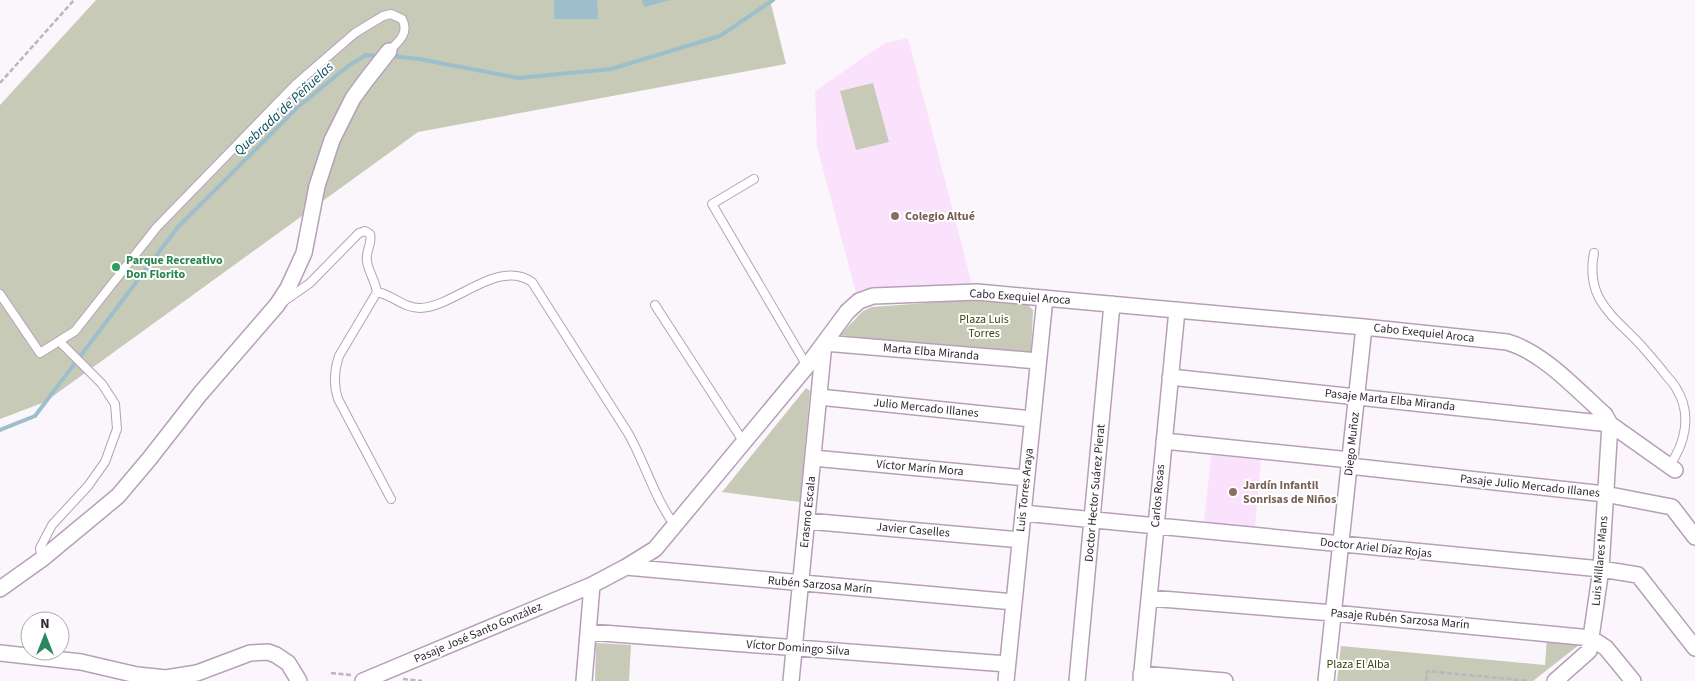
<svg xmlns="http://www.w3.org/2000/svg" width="1695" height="681" viewBox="0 0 1695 681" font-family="'Source Sans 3',sans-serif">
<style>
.built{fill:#fae2fd}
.green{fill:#c7cab7}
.water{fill:#9dbfcb}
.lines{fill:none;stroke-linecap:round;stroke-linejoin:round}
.stream{stroke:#9dbfcb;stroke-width:4}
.service-casing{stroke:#b79fba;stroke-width:10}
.minor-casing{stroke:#b79fba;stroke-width:18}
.path{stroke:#bbb5bc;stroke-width:2.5;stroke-dasharray:5 2.5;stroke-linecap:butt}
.service{stroke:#fff;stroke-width:8}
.minor{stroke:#fff;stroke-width:15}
.education-dot{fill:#8d6e63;stroke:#fff;stroke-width:2}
.leisure-dot{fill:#2e9e5b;stroke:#fff;stroke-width:2}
.labels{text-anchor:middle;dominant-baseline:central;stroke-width:4;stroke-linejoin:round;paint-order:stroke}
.education-label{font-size:12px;font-weight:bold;fill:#785e54;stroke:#fff;text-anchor:start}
.leisure-label{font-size:12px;font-weight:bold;fill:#27864d;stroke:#fff;text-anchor:start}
.street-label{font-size:12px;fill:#312832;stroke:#fff}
.park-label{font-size:12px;fill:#3e4311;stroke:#fff}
.water-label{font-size:14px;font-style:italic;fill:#044d60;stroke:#fff}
</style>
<rect width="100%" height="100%" fill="#fbf6fc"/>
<path class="built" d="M908,38L972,284L856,293L817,147L815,91L885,43Z
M1211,455L1261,460L1255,528L1204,523Z"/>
<path class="green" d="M96,0H770L786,64L418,132L45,402L0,419V105Z
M873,83L889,142L856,150L840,91Z
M979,299L1028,305L1033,310L1031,356L840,335L863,311L872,307Z
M806,388L810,391L800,502L722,492Z
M1547,638L1584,641L1533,681H1337L1341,646L1545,665Z
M596,643L631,645L629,681H595Z"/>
<path class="water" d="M554,0H597L598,19H554Z
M642,0H671L644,7Z"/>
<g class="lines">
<path class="stream" d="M391,56L419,59L518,78L611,69L720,36L773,0
M0,430L35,416L178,227L298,107L348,66L366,55L379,56"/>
<g class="service-casing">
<path id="service" d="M754,179L712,204L807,366
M1594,253C1591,268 1592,284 1599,298C1608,314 1621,325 1634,338C1644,348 1653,359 1662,370C1666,376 1672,381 1676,388C1692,413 1686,443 1669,466
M377,292C393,295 403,308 420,308C455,307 498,258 532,282L628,433C645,463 654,497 675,526
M0,294L40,353L75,331L157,227L296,84L355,33L383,16L391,14L402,19C410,33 398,42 389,51
M283,302L310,283L359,233L365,231L370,234C373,243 365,251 367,261C368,271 375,280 377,292L339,356C334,371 333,384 338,399L391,499
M655,305L743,441
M42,559L40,548L52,525L88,486L105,462L117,429L115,404L102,384L59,341"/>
</g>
<g class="minor-casing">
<path id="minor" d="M1170,377L1610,424
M819,397L1032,419
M1164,441L1350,460
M813,458L1026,478
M1349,466L1605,494L1672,507L1695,537
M1023,513L1601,569L1638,575L1695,648
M807,521L1020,540
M626,567L1014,602
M0,589L42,559L118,496L150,458L200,394L277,305L288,288L304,253L317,186L332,140L353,98L367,79L389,51
M1149,598L1333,613L1591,638L1606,648L1633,681
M589,632L1007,664
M0,653L81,662L137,675L166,678L197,673L250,653L268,652L276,655L288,663L299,681
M1141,674L1225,681
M363,681L592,585L626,567L655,549L807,366L847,312L859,301L873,296L977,292L1364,327L1507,342C1543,352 1577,390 1605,415L1610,424L1675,470
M584,681L592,585
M791,681L824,343L1038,361
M1006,681L1045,298
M1077,681L1112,304
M1141,681L1177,310
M1326,681L1364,327
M1555,681L1589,651L1601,569L1610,424"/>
</g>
<path class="path" d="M0,83L74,0
M331,673L351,675
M403,679L422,681
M1426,681L1427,671L1529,681"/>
<use href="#service" class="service"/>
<use href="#minor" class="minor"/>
</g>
<g class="education-dot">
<circle cx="895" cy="216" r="5"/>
<circle cx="1233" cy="492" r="5"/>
</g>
<circle class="leisure-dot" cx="116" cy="267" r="5"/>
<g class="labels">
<g class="education-label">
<text x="905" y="216">Colegio Altué</text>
<text x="1243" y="485">Jardín Infantil<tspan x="1243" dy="14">Sonrisas de Niños</tspan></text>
</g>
<g class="leisure-label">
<text x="126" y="260">Parque Recreativo<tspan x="126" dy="14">Don Florito</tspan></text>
</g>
<g class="street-label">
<text transform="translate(1020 297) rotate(4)">Cabo Exequiel Aroca</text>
<text transform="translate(1424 333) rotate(6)">Cabo Exequiel Aroca</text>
<text transform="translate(931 352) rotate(5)">Marta Elba Miranda</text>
<text transform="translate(1390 400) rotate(6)">Pasaje Marta Elba Miranda</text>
<text transform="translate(926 408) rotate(6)">Julio Mercado Illanes</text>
<text transform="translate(1352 444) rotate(-84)">Diego Muñoz</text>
<text transform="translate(920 468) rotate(5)">Víctor Marín Mora</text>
<text transform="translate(1530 486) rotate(6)">Pasaje Julio Mercado Illanes</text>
<text transform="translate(1025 490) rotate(-84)">Luis Torres Araya</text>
<text transform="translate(1095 493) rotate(-85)">Doctor Hector Suárez Pierat</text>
<text transform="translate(1158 496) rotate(-85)">Carlos Rosas</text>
<text transform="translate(808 512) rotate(-84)">Erasmo Escala</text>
<text transform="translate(913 530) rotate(5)">Javier Caselles</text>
<text transform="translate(1376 548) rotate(6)">Doctor Ariel Díaz Rojas</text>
<text transform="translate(1600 561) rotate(-85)">Luis Millares Mans</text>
<text transform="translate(820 585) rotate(5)">Rubén Sarzosa Marín</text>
<text transform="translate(1400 619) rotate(5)">Pasaje Rubén Sarzosa Marín</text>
<text transform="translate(478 633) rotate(-23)">Pasaje José Santo González</text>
<text transform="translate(798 648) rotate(4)">Víctor Domingo Silva</text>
</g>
<g class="park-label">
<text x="984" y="319">Plaza Luis<tspan x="984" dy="14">Torres</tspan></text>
<text x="1358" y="664">Plaza El Alba</text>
</g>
<g class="water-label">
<text transform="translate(284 109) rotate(-43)">Quebrada de Peñuelas</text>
</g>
</g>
<g transform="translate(45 636)"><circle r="24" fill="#ffffff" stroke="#ada9ad"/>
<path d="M0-4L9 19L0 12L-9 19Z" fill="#2b875e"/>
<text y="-8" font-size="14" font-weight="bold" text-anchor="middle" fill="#312832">N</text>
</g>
</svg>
